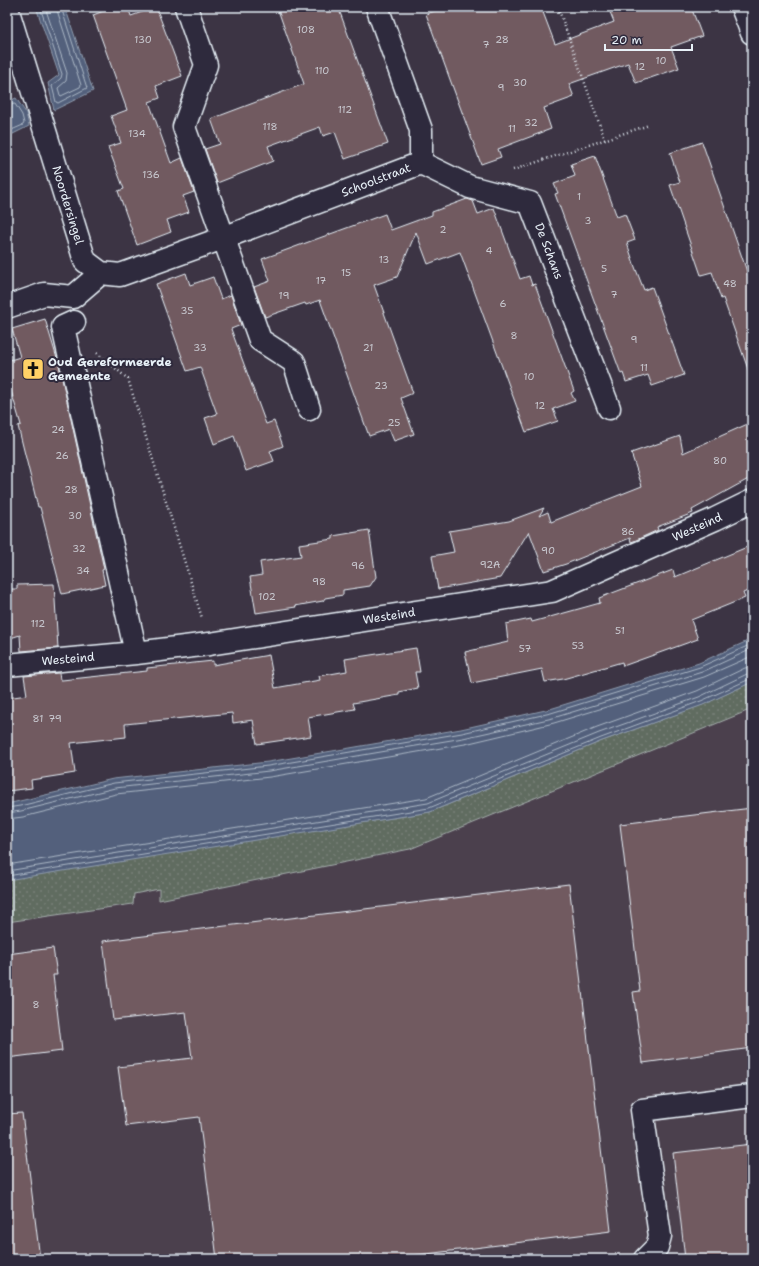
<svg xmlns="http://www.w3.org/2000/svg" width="759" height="1266" viewBox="0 0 759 1266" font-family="'Shantell Sans',sans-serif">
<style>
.built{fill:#4c3f4d}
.grass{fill:url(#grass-dots);stroke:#a4aeac}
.water{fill:#52617c;stroke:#8e9bae}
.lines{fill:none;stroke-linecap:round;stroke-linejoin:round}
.shore{stroke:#acb7c6;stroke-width:1}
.building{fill:#715a61;stroke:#e8f1f8}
.minor-casing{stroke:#e8f1f8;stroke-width:25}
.path{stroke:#e8f1f8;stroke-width:2.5;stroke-dasharray:1 3;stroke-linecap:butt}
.minor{stroke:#2f2a3d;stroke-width:22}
.labels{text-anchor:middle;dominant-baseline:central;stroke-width:4;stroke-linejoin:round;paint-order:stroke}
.number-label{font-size:10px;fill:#cacbd2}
.street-label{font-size:12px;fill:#e8f1f8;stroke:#2f2a3d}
.poi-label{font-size:12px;font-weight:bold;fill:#e8f1f8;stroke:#2f2a3d;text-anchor:start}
</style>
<defs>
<pattern id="grass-dots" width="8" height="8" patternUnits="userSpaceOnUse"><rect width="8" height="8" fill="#616c61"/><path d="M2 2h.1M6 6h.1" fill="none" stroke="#788178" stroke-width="1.8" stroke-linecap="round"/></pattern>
</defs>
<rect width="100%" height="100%" fill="#3c3444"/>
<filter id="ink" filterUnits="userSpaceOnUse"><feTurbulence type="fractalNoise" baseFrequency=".025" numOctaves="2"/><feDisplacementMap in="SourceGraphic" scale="8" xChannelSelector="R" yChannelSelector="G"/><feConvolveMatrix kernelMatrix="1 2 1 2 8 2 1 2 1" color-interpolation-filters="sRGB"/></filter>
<g filter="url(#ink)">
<path class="built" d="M752,694V1259H7V903L278,858Z"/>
<path class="grass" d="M752,682V709L410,849L159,900V889L134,894L133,904L7,922V878L430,812L602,741L702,705Z"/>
<path class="water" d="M36,7H65L93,91L54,110L48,83L59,75Z
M16,98L26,113L29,126L7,137V102Z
M752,639V682L703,705L602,741L430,812L7,880V804L113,779L268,762L461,729L550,709L699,663Z"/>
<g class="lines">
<path class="shore" d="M40,7L62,74L61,78L52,86L56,102L58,103L87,88L61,7
M45,7L67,73L66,81L58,88L60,95L61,96L80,87L81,85L56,7
M7,105L15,104L22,115L24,123L23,125L7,132
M7,808L20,806L114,783L268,766L462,733L551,713L700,667L752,644
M7,813L21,811L115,788L269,771L463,738L553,718L702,672L752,649
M7,819L23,817L116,794L270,777L465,744L554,723L704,677L752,656
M7,865L426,798L597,727L697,691L745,668L752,667
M7,871L428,803L599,733L699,697L747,674L752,673
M7,876L429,808L601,738L701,701L752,678"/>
</g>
<path class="building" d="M114,7H128L131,16L156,7L182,76L156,86L160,98L149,102L171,163L182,158L194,192L183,196L189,212L167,220L171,232L137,245L118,191L124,189L108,147L121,143L111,116L127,110L93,15Z
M277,7H338L388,144L345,159L335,132L323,136L320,127L268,146L273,161L217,183L205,149L220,144L211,119L304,84Z
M446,7H541L555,44L614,22L608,7H691L702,36L671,47L679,68L636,83L628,63L569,84L574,97L544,108L551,129L498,149L501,157L481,164L426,14Z
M702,142L752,286V371L749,372L723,298L721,299L712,272L701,275L670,185L680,182L670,153Z
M595,156L617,217L625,214L635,240L627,243L635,267L644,290L652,287L684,375L652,386L648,375L626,382L623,373L621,374L555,194L558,193L554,184L575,176L571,164Z
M467,199L473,201L478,214L494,208L520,279L529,276L532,285L535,284L574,391L571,393L575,401L553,409L558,421L526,432L460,252L428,264L416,232L397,277L374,285L413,393L401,398L414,434L394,441L389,429L369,436L320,300L306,305L305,303L265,317L254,287L270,281L262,259L385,214L391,230L432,215V212Z
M186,273L190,285L213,277L221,299L231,295L241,325L231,329L266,424L274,421L283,446L270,451L274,461L246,471L234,436L214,444L205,418L217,414L200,367L187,371L156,284Z
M45,319L59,365L104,569L102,570L105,585L62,594L40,507H38L18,426L21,425L7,377V361L20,357L12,329Z
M752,422V477L692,510L693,513L657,527L658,530L634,541L631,542L630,538L566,564L544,571L529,531L500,578L438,589L432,556L454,552L449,531L509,521L544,508L539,516L548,512L551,522L642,486L631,453L680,436L683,453Z
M369,530L376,577L370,586L343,590V595L325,598L323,601L295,606L296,607L256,613L250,577L262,575L260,562L301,556L299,544L333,539V536Z
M752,545V589L743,593L745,598L691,620L698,639L623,666L622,662L563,679L545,682L542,669L472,683L465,652L508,642L506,624L531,619L532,622L600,603L599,598L673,570L675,577Z
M54,584L58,648L21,651L20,635L7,639V589H17V585Z
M416,648L420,672H415L418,688L399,692V695L353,703L355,709L308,717L311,736L257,744L253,720L233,723L232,713L125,724L126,737L71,743L75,773L31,780L32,788L7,791V698L27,695L24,676L59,673L60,680H62L147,671V668L213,661V665L269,655L275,688L320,680L319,676L347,671L345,659Z
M752,808V1048L643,1063L633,992L640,991L620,824Z
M569,884L611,1231L386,1259H217L199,1117L126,1126L118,1067L192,1058L186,1012L113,1020L103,941Z
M53,948L57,975H53L62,1051L7,1058V954Z
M22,1113L40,1259H7V1114Z
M752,1144V1259H685L673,1153Z"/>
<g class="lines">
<g class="minor-casing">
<path id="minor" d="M186,7L206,65L184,127L260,340L294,362L309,409
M742,7L752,33
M7,8L85,261L101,273L120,275L223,238L421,163V130L377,7
M421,163L470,187L530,203L609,408
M7,307L44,294L73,297L101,273
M74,322L63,327L136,653
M7,665L136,653L209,644L552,591L715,519L752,501
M645,1259L657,1247L660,1236L642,1110L752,1096"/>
</g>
<path class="path" d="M558,7L605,140
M513,170L649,125
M97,353L128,379L202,618"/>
<use href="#minor" class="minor"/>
</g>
</g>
<defs>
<g id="church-square" transform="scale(1.15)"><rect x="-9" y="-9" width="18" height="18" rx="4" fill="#ffd166" stroke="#2f2a3d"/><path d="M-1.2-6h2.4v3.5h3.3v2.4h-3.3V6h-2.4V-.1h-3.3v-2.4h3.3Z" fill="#111"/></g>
</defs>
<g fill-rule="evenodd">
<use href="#church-square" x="33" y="369"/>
</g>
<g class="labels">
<g class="number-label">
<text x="306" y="29">108</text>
<text x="143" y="39">130</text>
<text x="502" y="39">28</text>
<text x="486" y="44">7</text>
<text x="661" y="60">10</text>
<text x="640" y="66">12</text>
<text x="322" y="70">110</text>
<text x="520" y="82">30</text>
<text x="501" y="87">9</text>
<text x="345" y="109">112</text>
<text x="531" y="122">32</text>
<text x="270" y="126">118</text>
<text x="512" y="128">11</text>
<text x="137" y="133">134</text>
<text x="151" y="174">136</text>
<text x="579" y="196">1</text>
<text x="588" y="220">3</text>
<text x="443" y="229">2</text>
<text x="489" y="250">4</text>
<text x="384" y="259">13</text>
<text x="604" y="268">5</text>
<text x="346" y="272">15</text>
<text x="321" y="280">17</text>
<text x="730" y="283">48</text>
<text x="614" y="294">7</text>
<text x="284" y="295">19</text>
<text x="503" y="303">6</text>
<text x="187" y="310">35</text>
<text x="514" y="335">8</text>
<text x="634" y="339">9</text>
<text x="200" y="347">33</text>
<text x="368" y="347">21</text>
<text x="644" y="367">11</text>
<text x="529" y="376">10</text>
<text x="381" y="385">23</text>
<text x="540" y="405">12</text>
<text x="394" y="422">25</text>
<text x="58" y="429">24</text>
<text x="62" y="455">26</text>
<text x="720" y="460">80</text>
<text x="71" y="489">28</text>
<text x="75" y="515">30</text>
<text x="628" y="531">86</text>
<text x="79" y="548">32</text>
<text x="548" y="550">90</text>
<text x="490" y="564">92A</text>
<text x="358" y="565">96</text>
<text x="83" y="570">34</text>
<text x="319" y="581">98</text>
<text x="267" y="596">102</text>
<text x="38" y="623">112</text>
<text x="620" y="630">51</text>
<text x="578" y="645">53</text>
<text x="525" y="648">57</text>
<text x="38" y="718">81</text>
<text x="55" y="718">79</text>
<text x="36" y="1004">8</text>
</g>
<g class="street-label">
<text transform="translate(376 180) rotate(-21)">Schoolstraat</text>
<text transform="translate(68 205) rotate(73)">Noordersingel</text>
<text transform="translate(549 251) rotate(69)">De Schans</text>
<text transform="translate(697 527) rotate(-24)">Westeind</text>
<text transform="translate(389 616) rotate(-9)">Westeind</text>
<text transform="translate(68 659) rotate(-5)">Westeind</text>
</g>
<g class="poi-label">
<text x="48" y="362">Oud Gereformeerde<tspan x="48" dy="14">Gemeente</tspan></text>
</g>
</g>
<rect width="759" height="1266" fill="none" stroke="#2f2a3d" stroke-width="24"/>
<rect x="12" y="12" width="735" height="1242" fill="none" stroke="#e8f1f8" stroke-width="1.5" filter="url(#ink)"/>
<path d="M605 44v6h87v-6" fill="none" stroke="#e8f1f8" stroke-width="2"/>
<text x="611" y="44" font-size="12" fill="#e8f1f8" stroke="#2f2a3d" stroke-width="3" paint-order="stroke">20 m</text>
</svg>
